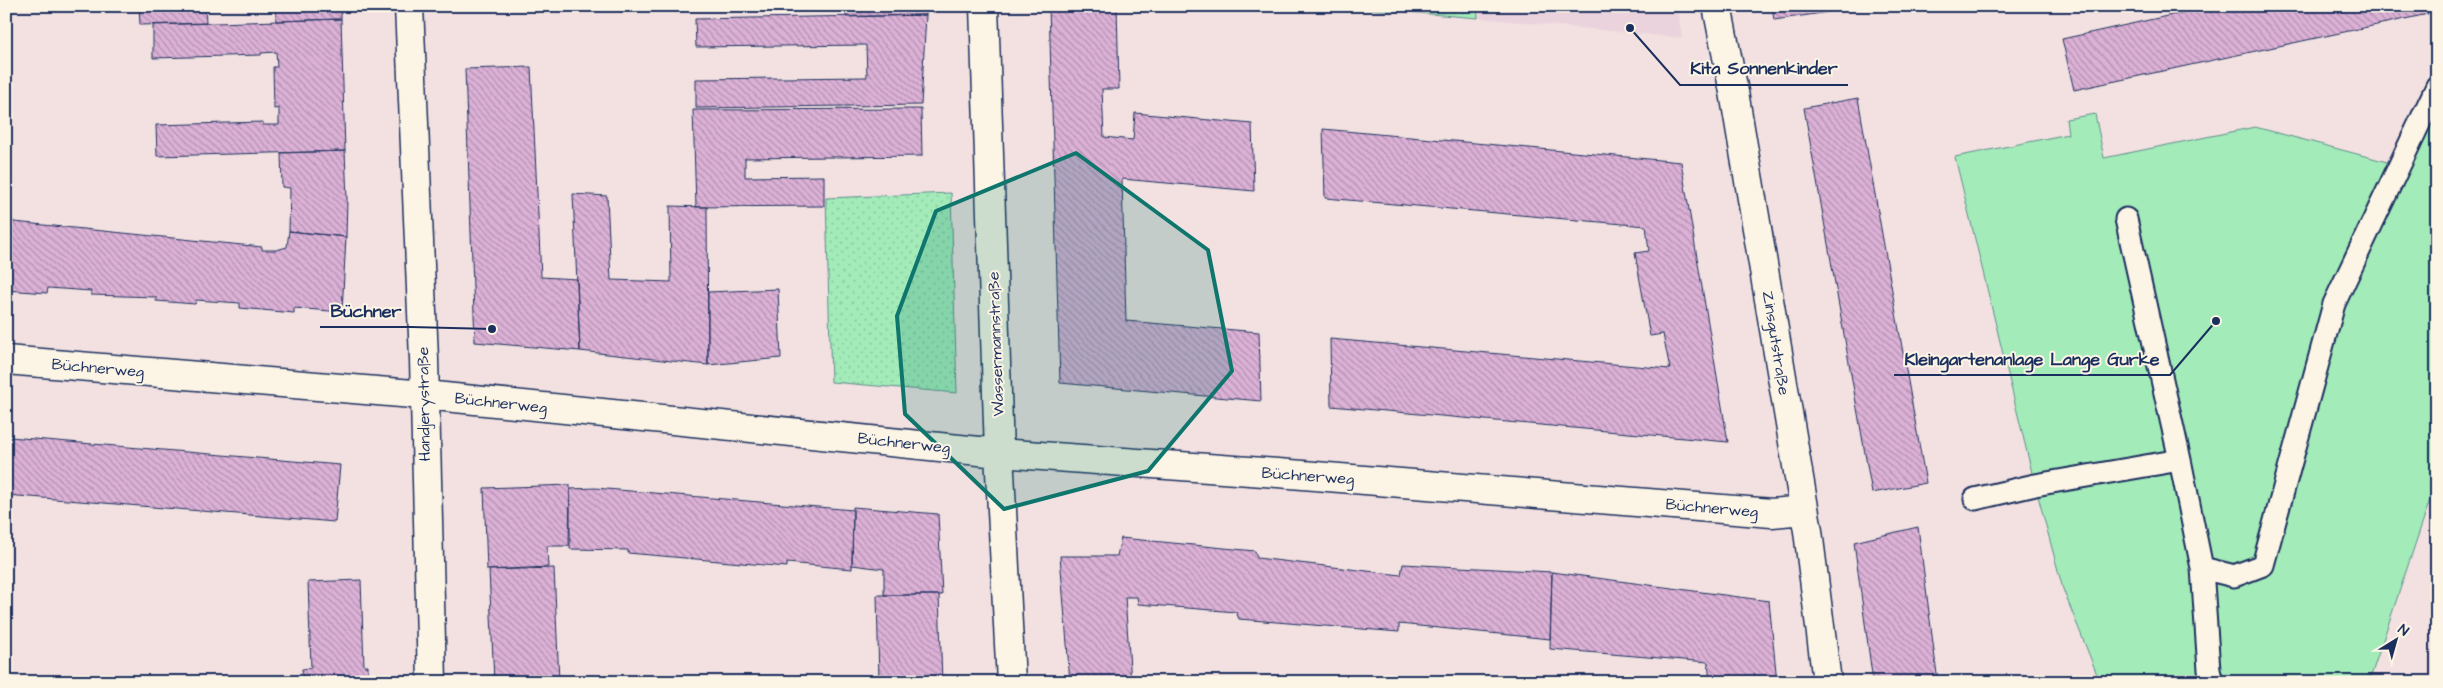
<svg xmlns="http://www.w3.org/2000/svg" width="2443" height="688" viewBox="0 0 2443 688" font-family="'Architects Daughter',sans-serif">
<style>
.built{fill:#ebd3dd}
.park{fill:url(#park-dots);stroke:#5f8d8c}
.garden{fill:#a3ebb9;stroke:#5f8d8c}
.building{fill:url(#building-back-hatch);stroke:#1b2f5e}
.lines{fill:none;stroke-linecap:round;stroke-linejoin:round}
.lane-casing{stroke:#1b2f5e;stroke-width:25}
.street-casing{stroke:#1b2f5e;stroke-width:31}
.lane{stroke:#fcf5e5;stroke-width:21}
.street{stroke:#fcf5e5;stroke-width:28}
.marked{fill:#0f766e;fill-opacity:0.2;stroke:#0f766e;stroke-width:4;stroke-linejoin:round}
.labels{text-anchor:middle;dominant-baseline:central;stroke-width:4;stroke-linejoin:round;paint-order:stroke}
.street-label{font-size:16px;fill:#1b2f5e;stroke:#fcf5e5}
.leader{fill:none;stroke:#1b2f5e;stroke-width:2}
.callout-dot{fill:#1b2f5e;stroke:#fcf5e5;stroke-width:2}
.callout-label{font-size:18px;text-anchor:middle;font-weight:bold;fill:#1b2f5e;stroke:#fcf5e5;stroke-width:4;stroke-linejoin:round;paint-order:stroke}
</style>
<defs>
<pattern id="park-dots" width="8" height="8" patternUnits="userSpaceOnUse" patternTransform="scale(1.25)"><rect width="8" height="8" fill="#a3ebb9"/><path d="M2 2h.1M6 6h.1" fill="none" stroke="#8ccaa1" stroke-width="1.8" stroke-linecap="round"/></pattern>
<pattern id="building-back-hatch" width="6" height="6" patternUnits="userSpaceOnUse" patternTransform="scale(1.25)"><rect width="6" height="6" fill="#dcb1d6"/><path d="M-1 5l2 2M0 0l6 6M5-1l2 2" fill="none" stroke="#b290b1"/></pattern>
</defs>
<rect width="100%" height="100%" fill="#f2e1e0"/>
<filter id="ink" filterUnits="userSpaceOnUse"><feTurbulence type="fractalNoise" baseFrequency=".02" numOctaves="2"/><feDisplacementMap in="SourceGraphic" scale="10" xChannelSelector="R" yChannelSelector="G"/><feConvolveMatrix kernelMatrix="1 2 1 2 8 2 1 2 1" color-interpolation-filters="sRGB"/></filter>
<g filter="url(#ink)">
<path class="built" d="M1477,6H1677L1682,38L1478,18Z"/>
<path class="park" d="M1334,6H1477L1478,18Z
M951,193L957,393L831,382L826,198Z"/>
<path class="garden" d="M2437,77V479L2369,682H2100L2063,589L2035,485L1955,157L2068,134L2066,119L2095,114L2104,158L2255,127L2391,163Z"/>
<path class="building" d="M139,6H205L206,23L140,25Z
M275,6H341V19L276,21Z
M846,6H926V15L846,17Z
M1049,6H1117L1119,89H1102L1104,137L1133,140L1135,113L1252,124L1254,191L1122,179L1126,321L1259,332L1261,401L1060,383Z
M1772,6H1870L1774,20Z
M2213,6H2426L2428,14L2074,90L2062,39Z
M926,15L921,105L696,108V79L867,77L866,45L696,47L695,19Z
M341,19L345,151L157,156L156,125L263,122V125H279V108L274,109L273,67H277L276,52L261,53V55L153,58V25Z
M531,67L541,277L577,279L580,351L475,342L465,69Z
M1858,98L1926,483L1872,493L1804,108Z
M921,109L922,156L745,158V177L824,176V206L696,207L693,110Z
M1323,129L1681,162L1728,442L1331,406L1330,339L1670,369L1663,334L1650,336L1635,253L1649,251L1646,226L1325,198Z
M345,151L347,199L346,237L289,231L290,188L282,187L281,153Z
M573,194L607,196L611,280L671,282L670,206L707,207L708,365L580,351Z
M6,214L14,222L262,247V250H276L287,247L289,231L346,237L342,312L294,308V313L240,308V303L196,300L195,304L156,301V297L91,295V291L48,288L47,293L6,290Z
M778,289L781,358L708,365V292Z
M10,437L340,465L335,522L6,495Z
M570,485L569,546H547L548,567L487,570L484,488Z
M595,488L853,510L852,569L787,563V567L628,553V550L570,549V489Z
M853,507L938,514L942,595H884V569L852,565Z
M1918,527L1938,682H1873L1854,542Z
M1121,538L1255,551L1257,558L1401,575L1403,564L1552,572L1550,639L1399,624V632L1239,619L1236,612L1138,604L1137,597H1125L1131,682H1070L1060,556H1117Z
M554,568L559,682H494L489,570Z
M1552,572L1769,601L1777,682H1710L1708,662L1550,649Z
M361,580L364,666H368V682H303L302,669L311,668L308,582Z
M877,595H939L942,682H879Z"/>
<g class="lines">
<g class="lane-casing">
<path id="lane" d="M2126,219L2180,460L2202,568L2209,670L2212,682
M1975,499L2035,485L2180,460
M2202,568L2234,576L2263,565L2334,304L2437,86"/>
</g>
<g class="street-casing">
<path id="street" d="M409,6L424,359L432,682
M984,6L999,453L1011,682
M1717,6L1734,92L1808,531L1827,682
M6,360L425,395L999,453L1278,473L1772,513L1803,510"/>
</g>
<use href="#lane" class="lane"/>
<use href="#street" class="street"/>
</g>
</g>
<path class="marked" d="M1076,153L1208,250L1232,371L1148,471L1004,509L905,414L897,316L936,211Z"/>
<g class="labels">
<g class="street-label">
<text transform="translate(1776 343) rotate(81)">Zinsgutstraße</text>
<text transform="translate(996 344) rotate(-92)">Wassermannstraße</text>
<text transform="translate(98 368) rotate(5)">Büchnerweg</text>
<text transform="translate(501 403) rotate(6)">Büchnerweg</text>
<text transform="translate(424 404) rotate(-91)">Handjerystraße</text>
<text transform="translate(904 443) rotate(6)">Büchnerweg</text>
<text transform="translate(1308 476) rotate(4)">Büchnerweg</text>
<text transform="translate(1712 508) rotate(5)">Büchnerweg</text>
</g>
</g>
<path class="leader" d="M1630 28L1680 85H1848M492 329L411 327H320M2216 321L2170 375H1894"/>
<g class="callout-dot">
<circle cx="1630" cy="28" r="5"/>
<circle cx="492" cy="329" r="5"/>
<circle cx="2216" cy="321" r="5"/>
</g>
<g class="callout-label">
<text x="1764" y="74">Kita Sonnenkinder</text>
<text x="366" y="317">Büchner</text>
<text x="2032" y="365">Kleingartenanlage Lange Gurke</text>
</g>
<rect width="2443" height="688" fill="none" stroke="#fcf5e5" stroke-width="25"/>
<rect x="12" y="12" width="2418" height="663" fill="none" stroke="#1b2f5e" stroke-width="2" filter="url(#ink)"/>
<g transform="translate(2396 640) rotate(37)" stroke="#fcf5e5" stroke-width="4" paint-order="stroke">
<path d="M0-4L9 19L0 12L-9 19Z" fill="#1b2f5e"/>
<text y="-8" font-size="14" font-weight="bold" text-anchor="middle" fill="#1b2f5e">N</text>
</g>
</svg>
